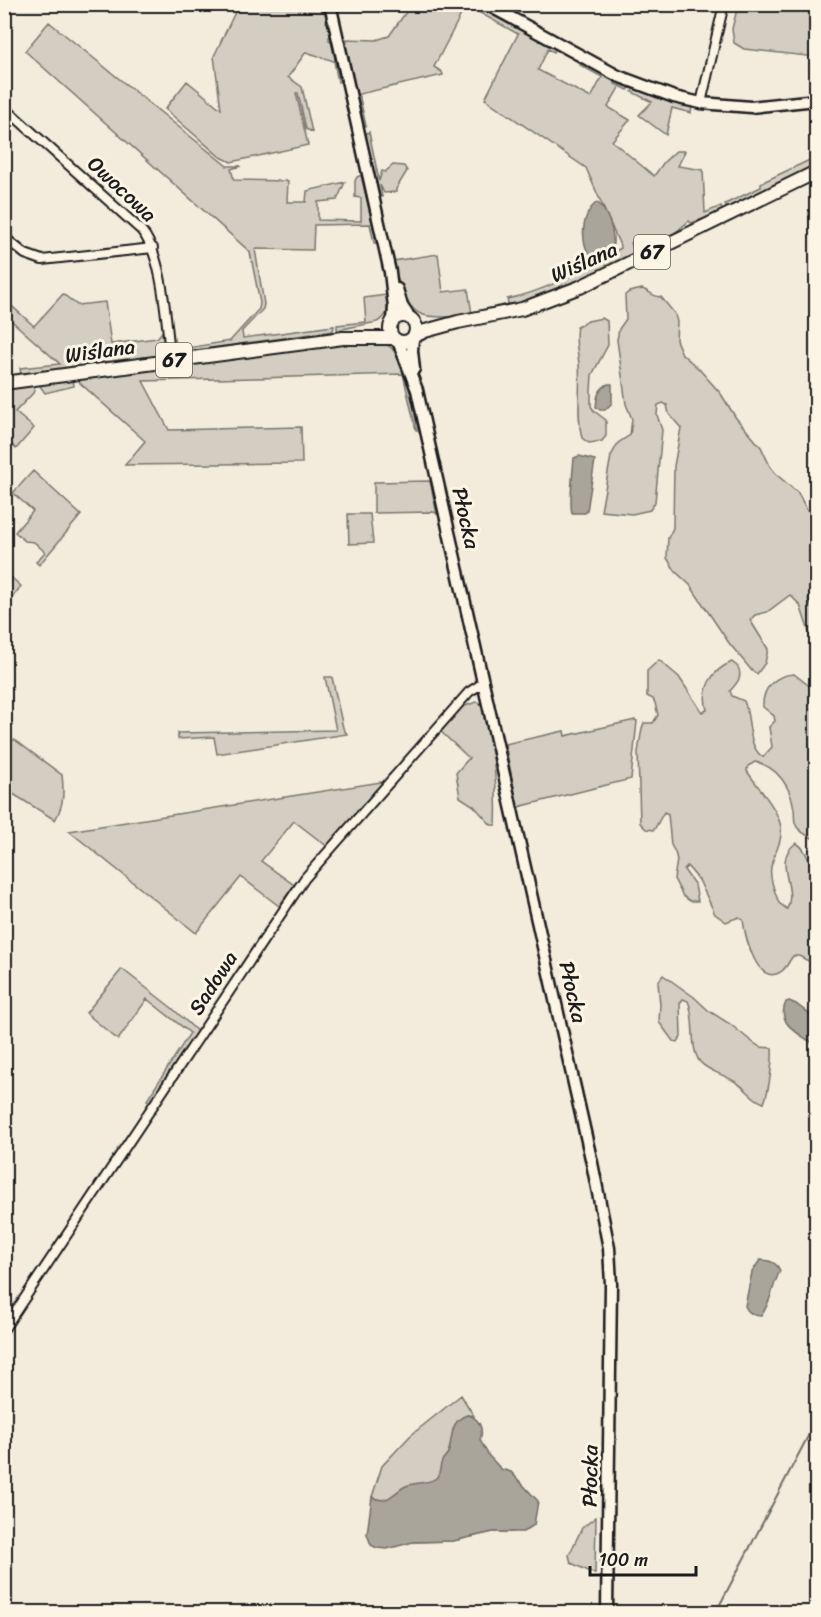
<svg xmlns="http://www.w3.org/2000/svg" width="821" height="1617" viewBox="0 0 821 1617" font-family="Sriracha,sans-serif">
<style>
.green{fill:#d3cec1;stroke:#78756e;stroke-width:1.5}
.water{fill:#aaa59b;stroke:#716e68;stroke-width:1.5}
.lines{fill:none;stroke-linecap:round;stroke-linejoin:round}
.stream{stroke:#716e68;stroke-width:2}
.minor-casing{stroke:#1c1c1c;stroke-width:12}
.secondary-casing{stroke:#1c1c1c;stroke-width:15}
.primary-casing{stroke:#1c1c1c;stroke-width:16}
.minor{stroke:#fcf5e5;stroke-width:8}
.secondary{stroke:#fcf5e5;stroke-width:10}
.primary{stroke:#fcf5e5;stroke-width:12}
.labels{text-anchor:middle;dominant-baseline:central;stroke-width:6;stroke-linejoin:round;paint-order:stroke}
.shield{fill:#fcf5e5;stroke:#5f5d58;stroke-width:1.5}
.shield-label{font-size:20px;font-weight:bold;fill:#1c1c1c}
.street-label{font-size:21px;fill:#1c1c1c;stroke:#fcf5e5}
</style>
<rect width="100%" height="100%" fill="#f3ecdd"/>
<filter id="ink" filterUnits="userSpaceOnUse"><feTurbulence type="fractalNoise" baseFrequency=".0167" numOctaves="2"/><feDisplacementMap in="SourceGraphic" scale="12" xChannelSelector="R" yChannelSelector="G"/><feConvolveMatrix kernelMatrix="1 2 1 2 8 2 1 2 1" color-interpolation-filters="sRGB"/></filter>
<g filter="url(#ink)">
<path class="green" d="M239,4L323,5L327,19L326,22L328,23L331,36L329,37V41H331L340,82H338L334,61L306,52L288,77L302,87L312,132L306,129L298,93H296L308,145L231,162L219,156L165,109L187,81L221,109L214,56Z
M465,4L466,5L434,67L442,72L443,75L359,94L366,126L363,127L343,43H347L346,39L376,40L389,36L411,5Z
M473,5H478L556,47L554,52L548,49L538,70L591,98L602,77L580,65L583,60L617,79L615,84L620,86L622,82L631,87L628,90L620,86L608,107L630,120L612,141L654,176L664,162L676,151H685L678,166L703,170L705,213L721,206L722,213L691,223L689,221L670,237L640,252L636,241L631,243L635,254L542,298L509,307L507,299C548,291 585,268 621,248L586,168L485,99L518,34L471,8Z
M738,5H816V57L744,49L734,43L732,29Z
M49,22L227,166H241L231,169L234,180L288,181L287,202H306L307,191L345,182L337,200L318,202V220L361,221V198L355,197V181L357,177L361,175L377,243H374L370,224L314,225L313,250L255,249L264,304L263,309L242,331L243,338L334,326L333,331L175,353L171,345L173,342L176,350L230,341L259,309L260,303L250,252L25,51Z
M634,87L692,105L691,113L672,108L666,135L639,115L652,102L632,92Z
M369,132L379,181L382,171L385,172L393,165L404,166L407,171L396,189V192L384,193L380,185L382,197H378L364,135Z
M816,157V168L727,210L725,204L761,187V183Z
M438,254L443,292L468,289L472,314C463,317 457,317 448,317C430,317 415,318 407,299H405C402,289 393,270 393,261Z
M642,289C650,291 652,297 661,297L675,314L677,322L676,340L682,354L699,369L721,394L736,418L761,447L770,466L777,475L798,493L806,508L816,523V600L810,596L808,599L816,615V653L800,605L790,595L767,612L755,615L750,620L768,649L765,663L757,674L752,671L729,643L690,585L676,572L667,558L668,538L673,528L674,466L681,428L669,414L667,405L663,403L658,405L657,415L662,430L655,502L650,510L632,514L601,511L611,456L618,443L630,435L632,419L626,404L617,340L619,329L626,319L625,295L629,292Z
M63,294L77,305L105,302L111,344L157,338L162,332L166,357L21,375L20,368L60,364L5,315V300L34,326Z
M386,295C388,307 390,316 377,322L337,330V325L366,322L364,298Z
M602,318L607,321L608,345L592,375L591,391V406L594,411L606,420V436L602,441L589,443L582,438C576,414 581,389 579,364C578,351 574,340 577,327L588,321Z
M357,342L384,343C388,345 392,348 395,352C406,365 414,411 418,430H416L403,374L143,381L169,430L301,427L302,463L125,465L145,441L80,383L79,379L317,346L325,347Z
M73,379L74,386L45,393L40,386L41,384Z
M33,383L35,391L15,412L34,428L16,449L5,438V387Z
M33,471L81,515L39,565L36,562L45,552L34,542L25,541L15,532L33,511L13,493Z
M430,481L437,514L434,512L374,513V482Z
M348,514H370L373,543L349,544Z
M5,572L21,586L5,607Z
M659,660L679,677L702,712L707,710C701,688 712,670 732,662L738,667C743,677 737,683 730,691L732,696L744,701C751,716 747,748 763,757L772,747L769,727L775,721L774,716L763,707C762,688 775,675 794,674L816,691V840C809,836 802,834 797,827C793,821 795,816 794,809C791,787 777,766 755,762L748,766L747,771C758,788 777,807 781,827C783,841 774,853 771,867C769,878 775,892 779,903L787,909C798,888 771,861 796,843C821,855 817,937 816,965L799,956H793C789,961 787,967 782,971C757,989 745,936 743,920L739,917L726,922L715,914L699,880L687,866L684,870L695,885L698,901H690L683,896L674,879L677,860L675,852L671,845L668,814L664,812L654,830L646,829L640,823L638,752L642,728L644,723H653L658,715L655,703L653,699L647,696V671Z
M325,677H332L343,728L347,734L217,754L214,737L178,739V733L336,730Z
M476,702L482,704C493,741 498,786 496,825H491L474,806L460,797L456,773L469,758L439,730L460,708Z
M635,720L637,721L631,779L518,807L505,744L564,731L565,736Z
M4,740H15L62,775C64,792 64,805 55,820L5,789Z
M381,782L383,784L328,847L294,821L261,861L294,885L279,906L241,877L196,933L69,831Z
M122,969L172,1008L198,1032L151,1103L147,1100L190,1033L147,999L118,1040L86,1013Z
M663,975L694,997L709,1011L730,1024L751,1041L760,1047L772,1048C773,1061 769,1091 764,1103C753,1100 747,1089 737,1083C726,1075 709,1072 700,1062C689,1048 696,1018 688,1001L683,999L680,1003L681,1037L678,1042L673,1041L659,1022L660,1005L658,982Z
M461,1395L474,1416L468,1415L513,1532H493L453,1541L413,1542L379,1501L372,1497L382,1466L410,1436Z
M596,1517L595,1574L571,1563L569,1555L582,1528Z"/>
<path class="water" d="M597,202C608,211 616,235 612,249L590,257C580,239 581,215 597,202Z
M608,384H612V403L605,410H600L596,407C597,396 598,390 608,384Z
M579,456L595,460L587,511L585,513H572C569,503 573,470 574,458Z
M789,1001L796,1004L816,1019V1046C801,1034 775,1025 786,1002Z
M760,1260C768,1260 777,1262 780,1271C772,1286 771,1303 761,1316C754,1316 748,1313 745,1306L752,1272Z
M467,1415C479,1417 484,1429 480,1440L489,1456L501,1469L511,1472L538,1501L534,1525L523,1532H493L453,1541L413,1542L387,1549L377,1548L371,1545L367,1534L372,1497C387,1505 392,1494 404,1487C414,1481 427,1485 436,1478C441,1474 439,1467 442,1461C444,1457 448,1455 449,1450C453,1435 450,1421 467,1415Z"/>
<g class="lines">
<path class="stream" d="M716,1612L816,1421"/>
<g class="minor-casing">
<path id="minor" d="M701,103L724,4
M4,107L141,230C164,256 166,325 171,361
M4,237L25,254L42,260L153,248
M4,1329L305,878L469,692L483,683"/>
</g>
<g class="secondary-casing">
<path id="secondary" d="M330,4L390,272L394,307L393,321
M486,4L618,76L674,97L701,103L751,107L816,100
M397,289L402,306L410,318
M413,337L412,351L414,369
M398,341L417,390L422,413L592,1163L609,1248L611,1284L607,1612"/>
</g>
<g class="primary-casing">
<path id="primary" d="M390 329a13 13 0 1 1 26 0a13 13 0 1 1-26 0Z
M413,337L425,331L458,322L522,309L580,287L816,172
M4,383L343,338H393"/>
</g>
<use href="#minor" class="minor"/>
<use href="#secondary" class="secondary"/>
<use href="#primary" class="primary"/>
</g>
</g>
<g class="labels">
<g class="shield">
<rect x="634" y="235" width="36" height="34" rx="4.5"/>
<rect x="156" y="343" width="36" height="34" rx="4.5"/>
</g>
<g class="shield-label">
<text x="652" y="252">67</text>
<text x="174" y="360">67</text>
</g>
<g class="street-label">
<text transform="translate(122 189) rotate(43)">Owocowa</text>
<text transform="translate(584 262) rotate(-24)">Wiślana</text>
<text transform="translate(100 351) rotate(-8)">Wiślana</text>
<text transform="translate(466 518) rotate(77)">Płocka</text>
<text transform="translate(213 983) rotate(-57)">Sadowa</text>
<text transform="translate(573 992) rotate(77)">Płocka</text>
<text transform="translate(590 1476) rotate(-89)">Płocka</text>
</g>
</g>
<rect width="821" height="1617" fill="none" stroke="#fcf5e5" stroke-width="24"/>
<rect x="12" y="12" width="797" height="1593" fill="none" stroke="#1c1c1c" stroke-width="2" filter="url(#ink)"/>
<path d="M590 1566v9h106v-9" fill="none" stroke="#1c1c1c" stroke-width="3"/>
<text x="599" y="1566" font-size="18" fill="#1c1c1c" stroke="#fcf5e5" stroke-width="4.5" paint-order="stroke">100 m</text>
</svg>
